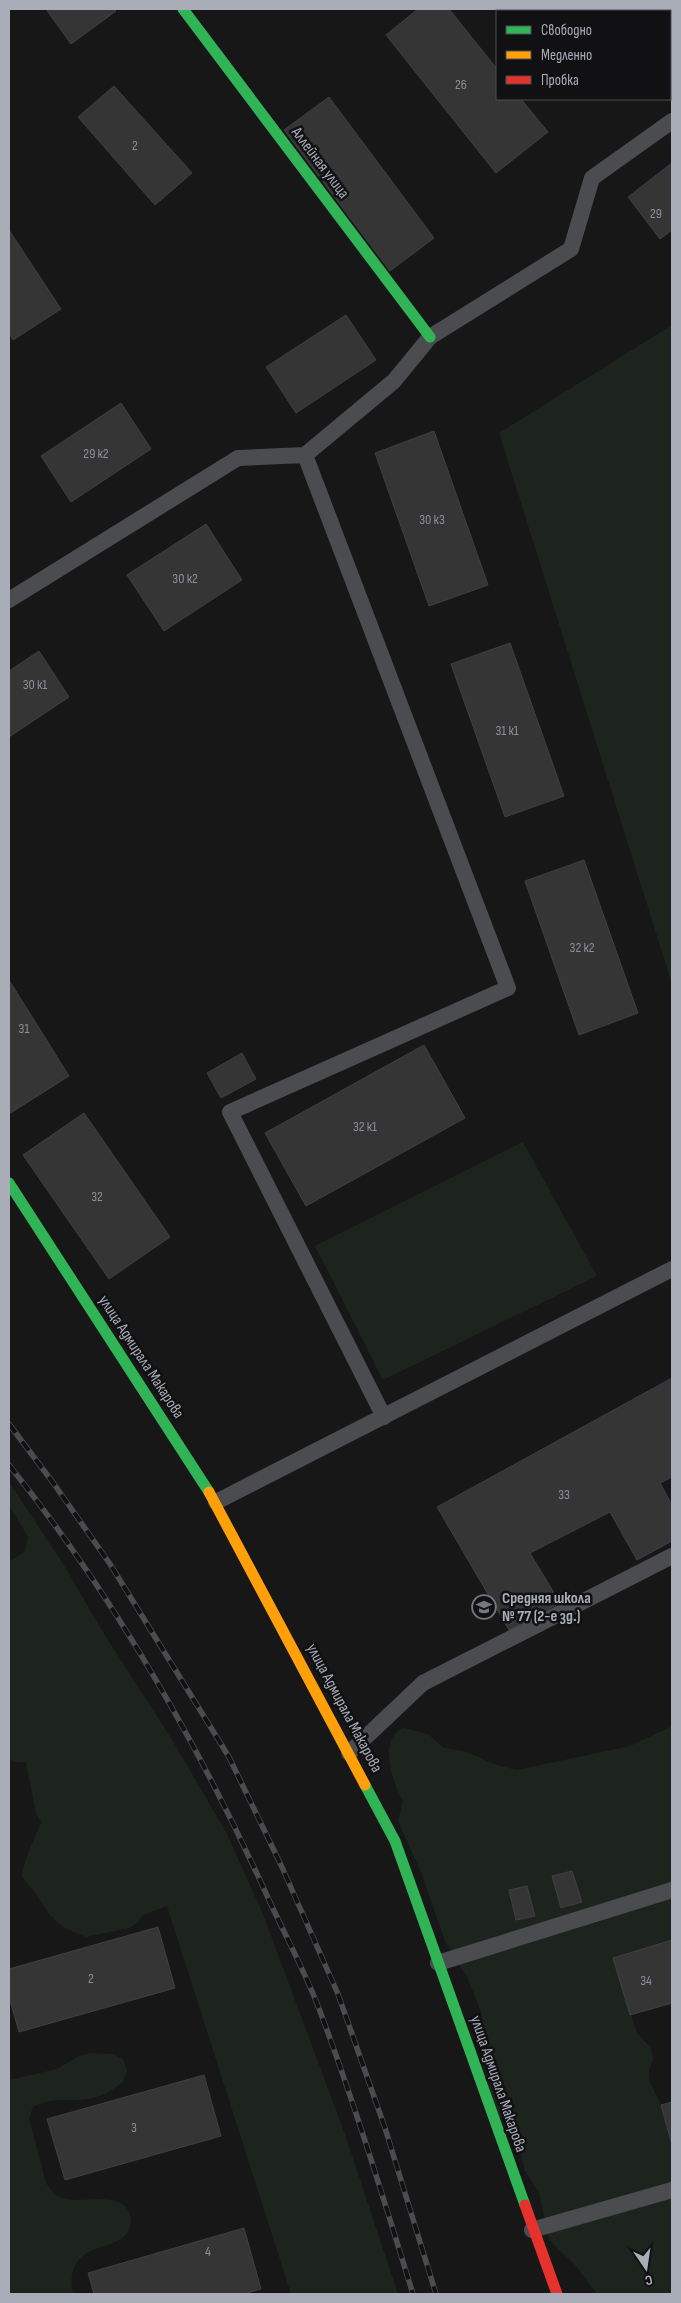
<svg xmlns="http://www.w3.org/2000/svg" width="681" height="2303" viewBox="0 0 681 2303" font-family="'Sofia Sans Condensed',sans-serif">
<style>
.green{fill:#1d241e}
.building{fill:#353536;stroke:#3f4043}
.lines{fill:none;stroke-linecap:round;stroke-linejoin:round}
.lane{stroke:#4b4c50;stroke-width:16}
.fast{stroke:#30b455;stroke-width:11}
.slow{stroke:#ff9f0a;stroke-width:11}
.jam{stroke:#e5322d;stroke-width:11}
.rail-casing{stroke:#4b4c4f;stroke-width:5.5}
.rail{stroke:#111113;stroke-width:4;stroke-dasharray:11;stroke-linecap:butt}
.labels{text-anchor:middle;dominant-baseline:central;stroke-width:5;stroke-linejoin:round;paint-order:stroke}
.number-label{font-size:14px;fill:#8b8f98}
.street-label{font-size:16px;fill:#a8adb8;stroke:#111113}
.poi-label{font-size:16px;font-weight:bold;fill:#a8adb8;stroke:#111113;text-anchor:start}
</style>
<rect width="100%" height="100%" fill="#171717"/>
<path class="green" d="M672,325V984L499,433Z
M523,1142L597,1276L383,1380L315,1246Z
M9,1482L65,1567L101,1629L174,1743L227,1834L263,1914L346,2137L398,2294H291L167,1906L143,1915L137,1923L129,1928L86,1937L64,1928L50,1915L34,1891L22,1877C24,1857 34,1842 41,1822L36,1813L26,1762H16L9,1759V1561L14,1559L25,1551L28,1537L9,1505Z
M672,1726V1940L613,1958L637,2033L651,2048L653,2059L649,2070V2080L661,2105L672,2145V2294H597L575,2265L549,2240L539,2192L525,2171L513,2123L497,2116L483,2060L486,2036L481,2012L468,1979L445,1941L422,1875L398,1821L403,1800C393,1786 383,1750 394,1735C396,1732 400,1730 403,1728L428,1734L444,1748L464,1751L494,1764L517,1770L630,1746Z
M90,2053L113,2054L123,2059L127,2070L123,2082C112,2090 101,2098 87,2099C66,2102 54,2096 33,2107L29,2118L46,2183C51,2190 55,2196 63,2198C81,2205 122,2189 130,2215C132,2221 131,2228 127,2233C119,2244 104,2245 93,2250C73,2258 69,2276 73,2294H9V2080L57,2069L79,2056Z"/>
<path class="building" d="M46,9H114L116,11L71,44Z
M418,9H449L497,69V99H521L548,132L496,173L386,35Z
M582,9H667L669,11H584Z
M114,86L192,173L155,205L78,117Z
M329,97L434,238L390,271L284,130Z
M672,163V230L660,239L628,197Z
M9,230L61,309L13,340L9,333Z
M346,315L376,360L296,413L266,367Z
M121,403L151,449L71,502L41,456Z
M434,431L488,585L429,606L375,453Z
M206,524L242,580L164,631L127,575Z
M510,643L564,796L505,817L451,664Z
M39,651L69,697L9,737V671Z
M584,860L638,1013L579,1035L525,881Z
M9,980L69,1076L9,1114Z
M424,1045L465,1118L306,1206L265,1133Z
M242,1053L256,1079L221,1098L207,1073Z
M84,1113L170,1237L109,1279L23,1155Z
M672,1378V1477L660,1483L672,1505V1541L637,1560L610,1512L530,1553L560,1603L509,1630L437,1507Z
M572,1871L582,1902L561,1908L552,1876Z
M527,1886L535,1916L516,1920L509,1890Z
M158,1927L175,1988L19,2032L9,1997V1969Z
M672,1940V2003L630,2015L613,1958Z
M204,2075L221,2136L65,2180L47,2119Z
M672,2102V2145L661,2105Z
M244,2228L261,2289L244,2294H94L88,2273Z"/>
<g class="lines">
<path class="lane" d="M305,455L508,988L230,1112L384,1417
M9,600L238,458L305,455L394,381L430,337L571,249L592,178L672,121
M216,1502L672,1269
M349,1753L423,1683L672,1556
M438,1963L672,1890
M532,2230L672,2190"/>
<path class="fast" d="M183,9L430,337
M9,1183L209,1492
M365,1785L395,1841L525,2205"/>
<path class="slow" d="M209,1492L365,1785"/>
<path class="jam" d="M525,2205L557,2294"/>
<g class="rail-casing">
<path id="rail" d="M9,1424L54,1484L110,1564L229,1757L281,1865L338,1994L385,2128L436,2294
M9,1465C114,1596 200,1747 269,1900C285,1935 304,1970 318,2006C354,2101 383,2197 413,2294"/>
</g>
<use href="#rail" class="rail"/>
</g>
<defs>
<g id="school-ring" transform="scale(1.25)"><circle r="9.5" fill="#111113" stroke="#757880" stroke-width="1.5"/><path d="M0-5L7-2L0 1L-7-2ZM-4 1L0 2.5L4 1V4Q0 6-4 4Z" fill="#757880"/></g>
</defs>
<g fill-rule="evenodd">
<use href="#school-ring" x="484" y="1607"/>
</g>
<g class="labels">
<g class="number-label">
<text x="461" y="84">26</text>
<text x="135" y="145">2</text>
<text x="656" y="213">29</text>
<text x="96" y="453">29 к2</text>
<text x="432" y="519">30 к3</text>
<text x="185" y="578">30 к2</text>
<text x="35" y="684">30 к1</text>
<text x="507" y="730">31 к1</text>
<text x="582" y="947">32 к2</text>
<text x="24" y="1028">31</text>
<text x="365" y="1126">32 к1</text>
<text x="97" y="1196">32</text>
<text x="564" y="1494">33</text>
<text x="91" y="1978">2</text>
<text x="646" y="1980">34</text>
<text x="134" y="2127">3</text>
<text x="208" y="2251">4</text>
</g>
<g class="street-label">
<text transform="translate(320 163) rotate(53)">Аллейная улица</text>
<text transform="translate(141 1357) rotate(57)">улица Адмирала Макарова</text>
<text transform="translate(344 1708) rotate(62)">улица Адмирала Макарова</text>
<text transform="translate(498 2084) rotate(71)">улица Адмирала Макарова</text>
</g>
<g class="poi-label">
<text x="502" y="1598">Средняя школа<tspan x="502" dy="18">№ 77 (2-е зд.)</tspan></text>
</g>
</g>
<rect width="681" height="2303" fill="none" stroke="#a8adb8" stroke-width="20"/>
<rect x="496" y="10" width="175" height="90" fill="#111113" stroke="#4d4f55"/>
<rect x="506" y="26" width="25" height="8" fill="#30b455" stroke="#4d4f55"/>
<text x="541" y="35" font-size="15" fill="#a8adb8">Свободно</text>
<rect x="506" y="51" width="25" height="8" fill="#ff9f0a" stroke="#4d4f55"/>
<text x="541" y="60" font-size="15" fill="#a8adb8">Медленно</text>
<rect x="506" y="76" width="25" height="8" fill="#e5322d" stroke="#4d4f55"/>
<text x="541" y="85" font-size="15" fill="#a8adb8">Пробка</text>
<g transform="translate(646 2268) rotate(167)" stroke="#111113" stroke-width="4" paint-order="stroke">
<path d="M0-4L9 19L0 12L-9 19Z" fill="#a8adb8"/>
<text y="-8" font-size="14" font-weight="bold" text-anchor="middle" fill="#a8adb8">С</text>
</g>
</svg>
